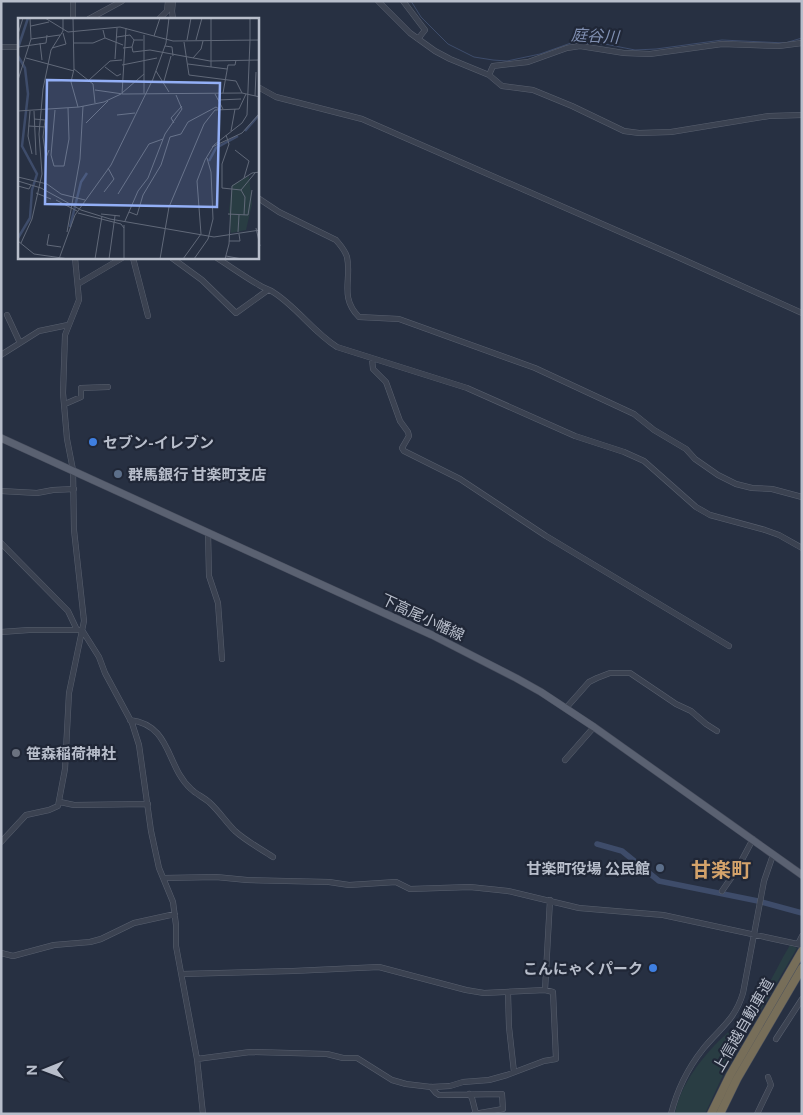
<svg xmlns="http://www.w3.org/2000/svg" width="803" height="1115" viewBox="0 0 803 1115" font-family="'Public Sans','Noto Sans JP',sans-serif">
<style>
.green{fill:#293d43}
.lines{fill:none;stroke-linecap:round;stroke-linejoin:round}
.stream{stroke:#3e4c6a;stroke-width:1}
.canal{stroke:#3e4c6a;stroke-width:5.5}
.minor-casing{stroke:#59606f;stroke-width:6}
.major-casing{stroke:#454b5b;stroke-width:8}
.highway-casing{stroke:#464d5c;stroke-width:9}
.minor{stroke:#3b4251;stroke-width:5}
.major{stroke:#5a6171;stroke-width:7}
.highway{stroke:#776e59;stroke-width:8}
.shop-dot{fill:#3f7fe0;stroke:#202737;stroke-width:2}
.service-dot{fill:#5c6f8a;stroke:#202737;stroke-width:2}
.worship-dot{fill:#6b7280;stroke:#202737;stroke-width:2}
.labels{text-anchor:middle;dominant-baseline:central;stroke-width:4.5;stroke-linejoin:round;paint-order:stroke}
.poi-label{font-size:15px;font-weight:bold;fill:#b8becb;stroke:#202737;text-anchor:start}
.street-label{font-size:15px;fill:#b8becb;stroke:#202737}
.water-label{font-size:16px;font-style:italic;fill:#8190b2;stroke:#202737}
.district-label{font-size:20px;font-weight:bold;fill:#d4a36b;stroke:#202737}
.inset-river{fill:none;stroke:#3e4c6a;stroke-width:2.5}
.inset-road{fill:none;stroke:#616979;stroke-width:1}
.view{fill:#93aff6;fill-opacity:0.15;stroke:#93aff6;stroke-width:2.5}
.inset-edge{fill:none;stroke:#b8becb;stroke-width:2.5}
</style>
<rect width="100%" height="100%" fill="#273042"/>
<path class="green" d="M790,945L797,948L724,1073L705,1114H675C680,1085 702,1057 723,1037C735,1025 749,1016 758,1002C770,984 779,963 790,945Z"/>
<g class="lines">
<path class="stream" d="M411,1L421,17L448,44L474,57L493,60L507,61L540,54L571,43L605,44L635,50L656,49L722,40L785,43L802,38"/>
<path class="canal" d="M597,844L622,851L659,881L758,901L802,913"/>
<g class="minor-casing">
<path id="minor" d="M73,1V19
M173,1L172,11L173,19
M378,1L410,33L435,51L450,59L489,75L502,86L533,90L572,106L624,131L639,133L671,132L769,116L802,115
M403,1L425,30L418,39
M89,19L122,1
M159,19L167,11L168,1
M1,47H19
M489,75L493,66L528,62L567,48L580,46L624,53L650,54L722,44L779,46L802,43
M258,87L276,97L362,119L673,255L802,313
M258,198L279,212L336,240C340,245 345,250 347,257C352,279 339,297 359,317L399,319L535,368L634,414L654,430L686,449L695,459L718,475L736,484L752,488L772,489L802,497
M133,258L148,316
M172,258L202,280L236,313L268,290
M217,258C231,267 245,277 259,285C263,288 269,289 273,292C297,307 312,331 337,347L467,388L575,436L624,452L644,461L696,507L710,515L765,530L779,535L802,548
M78,284L122,258
M7,315L20,343
M1,355L39,331L68,325
M372,359L373,369L386,382L400,421L408,432L409,436L402,448L404,451L460,479L546,536L729,646
M65,404L81,397V388L108,387
M1,491L37,493L53,490L74,489
M208,532L209,576L218,603L222,659
M1,543L68,611L77,630
M82,630L99,657L105,673L132,723L139,745L151,831L159,868L173,902L176,925V946L197,1059L203,1114
M1,632L29,630H79
M566,708L589,682L597,678L610,673H630L676,704L691,711L706,724L717,731
M130,720C172,725 166,767 191,789C196,794 203,797 209,802C219,811 226,822 235,831C246,841 261,849 273,857
M565,760L594,727
M60,802L74,805L148,804
M1,842L26,815L49,810L58,806L65,769L69,693L84,621L74,530L73,470L67,439L63,393L65,335L79,300L75,258
M164,878L216,877L247,880L329,882L349,885L396,882L410,889L470,887L508,891L579,908L663,915L802,945
M722,891L736,871L753,839
M798,944L802,936
M1,953L13,956L54,945L90,942L101,939L134,923L175,914
M182,974L293,971L379,967L466,990L484,993L545,990L553,992L556,1059L544,1061L507,1075L489,1080L463,1082L450,1086L431,1087L406,1084L392,1080L357,1058H343L327,1054L250,1052L197,1059
M545,990L550,900
M508,993L509,1027L514,1072
M776,1039L802,999
M431,1087L436,1093L439,1095L502,1094L503,1109L474,1114
M469,1094L472,1098L476,1114
M671,1114C677,1090 688,1068 703,1049C720,1028 735,1020 743,993L764,881L773,855
M757,1114L771,1085L768,1077"/>
</g>
<g class="major-casing">
<path id="major" d="M1,438L432,635L516,678L541,692L594,727L802,875"/>
</g>
<g class="highway-casing">
<path id="highway" d="M711,1114L730,1075L802,951
M720,1114L737,1079L802,968"/>
</g>
<use href="#minor" class="minor"/>
<use href="#major" class="major"/>
<use href="#highway" class="highway"/>
</g>
<g class="shop-dot">
<circle cx="93" cy="442" r="5"/>
<circle cx="653" cy="968" r="5"/>
</g>
<g class="service-dot">
<circle cx="118" cy="474" r="5"/>
<circle cx="660" cy="868" r="5"/>
</g>
<circle class="worship-dot" cx="16" cy="753" r="5"/>
<g class="labels">
<g class="poi-label">
<text x="103" y="442">セブン-イレブン</text>
<text x="128" y="474">群馬銀行 甘楽町支店</text>
<text x="26" y="753">笹森稲荷神社</text>
<text x="650" y="868" text-anchor="end">甘楽町役場 公民館</text>
<text x="643" y="968" text-anchor="end">こんにゃくパーク</text>
</g>
<g class="street-label">
<text transform="translate(423 617) rotate(25)">下高尾小幡線</text>
<text transform="translate(743 1025) rotate(-60)">上信越自動車道</text>
</g>
<g class="water-label">
<text transform="translate(595 36) rotate(3)">庭谷川</text>
</g>
<g class="district-label">
<text x="721" y="870">甘楽町</text>
</g>
</g>
<g transform="translate(18 18)">
<rect width="241" height="241" fill="#273042"/>
<path d="M231,158L234,186L228,212L213,215L211,192L214,167Z" fill="#293d43"/>
<path class="inset-river" d="M0,30L10,0M0,38L7,50L10,76L4,128L19,156L14,172L12,200L0,220M227,113L241,97M191,143L198,130L220,118M52,209L63,164L69,155"/>
<path class="inset-road" d="M27,0L50,14L102,9L155,23L242,22M55,0L56,51L53,64L60,89M13,8L31,4M85,12L87,20L105,27M0,16L5,0M136,18L142,0M99,19L112,17L116,22M13,21L42,17M169,22L173,0M178,22L184,0M232,22V0M166,24L171,57L218,63L224,75M22,25L24,42M55,25H75L87,20M147,28L154,29L155,38M0,29L28,25L29,17M114,29L116,22H125M34,30L48,26L45,15M105,30L114,29L115,34L132,32L192,43L242,42M8,40L56,53M175,40L183,31L185,23M97,41L99,10M170,46L209,51M104,47L139,40M87,49L99,58L103,56M193,49V0M56,51L75,66L77,85M138,53L151,74M0,62L13,21L12,0M71,62L92,43L104,42M146,63L153,38M77,72L105,76L224,75L242,79M104,75L126,56M126,75V17M205,75L210,47H217L218,42M104,76L108,10M197,76L205,91M237,78L238,54M200,82L223,81M37,92L33,137L36,148H46L51,121L50,90M0,93L61,89L86,84L103,76M12,93L10,118L14,136M16,93L18,137M99,97L117,95M16,101L27,102L25,119L28,140L31,132M68,105L90,83M156,105L153,100L164,88M11,108L27,109M213,113L217,91M208,117L211,126L204,146V170L223,172L237,155M194,129L224,115L242,95M217,132L231,143L226,160M0,159L29,166L43,176L67,182M0,163L23,170L63,192L92,201L196,219L242,212M0,168L11,171L13,167M223,172L227,179L226,197M86,174L96,161L90,150M18,175L33,181M100,176L131,126L145,121M38,182L59,193M111,194L119,197L125,177L143,147L152,119L163,116L170,104L198,89L201,91M60,195L103,206L106,210M83,196L102,198M210,196L230,197L234,172M107,203L120,173L130,160L147,116L164,91L158,77M238,210L242,228M49,214L62,141L65,88M220,214L221,197M31,216L29,227L43,229M0,223L16,236L51,241M211,223H222L221,216M3,225L14,201L24,156L21,116L25,71L33,32L45,13V0M208,238L224,241M41,241L57,197L93,147L135,61L148,25L151,0M77,241L84,198M91,241L97,198M106,241V207M142,241L151,189L186,106L197,92L221,91L228,76M165,241L183,216L179,163L187,142L196,127L224,105L229,97L232,22M176,241L190,221L195,201L193,154L189,140M207,241L211,226L214,168L234,155L242,154"/>
<path class="view" d="M29,62L202,65L199,189L27,186Z"/>
<rect width="241" height="241" class="inset-edge"/>
</g>
<rect width="803" height="1115" fill="none" stroke="#b8becb" stroke-width="5"/>
<g transform="translate(45 1070) rotate(269)" stroke="#202737" stroke-width="4" paint-order="stroke">
<path d="M0-4L9 19L0 12L-9 19Z" fill="#b8becb"/>
<text y="-8" font-size="14" font-weight="bold" text-anchor="middle" fill="#b8becb">N</text>
</g>
</svg>
